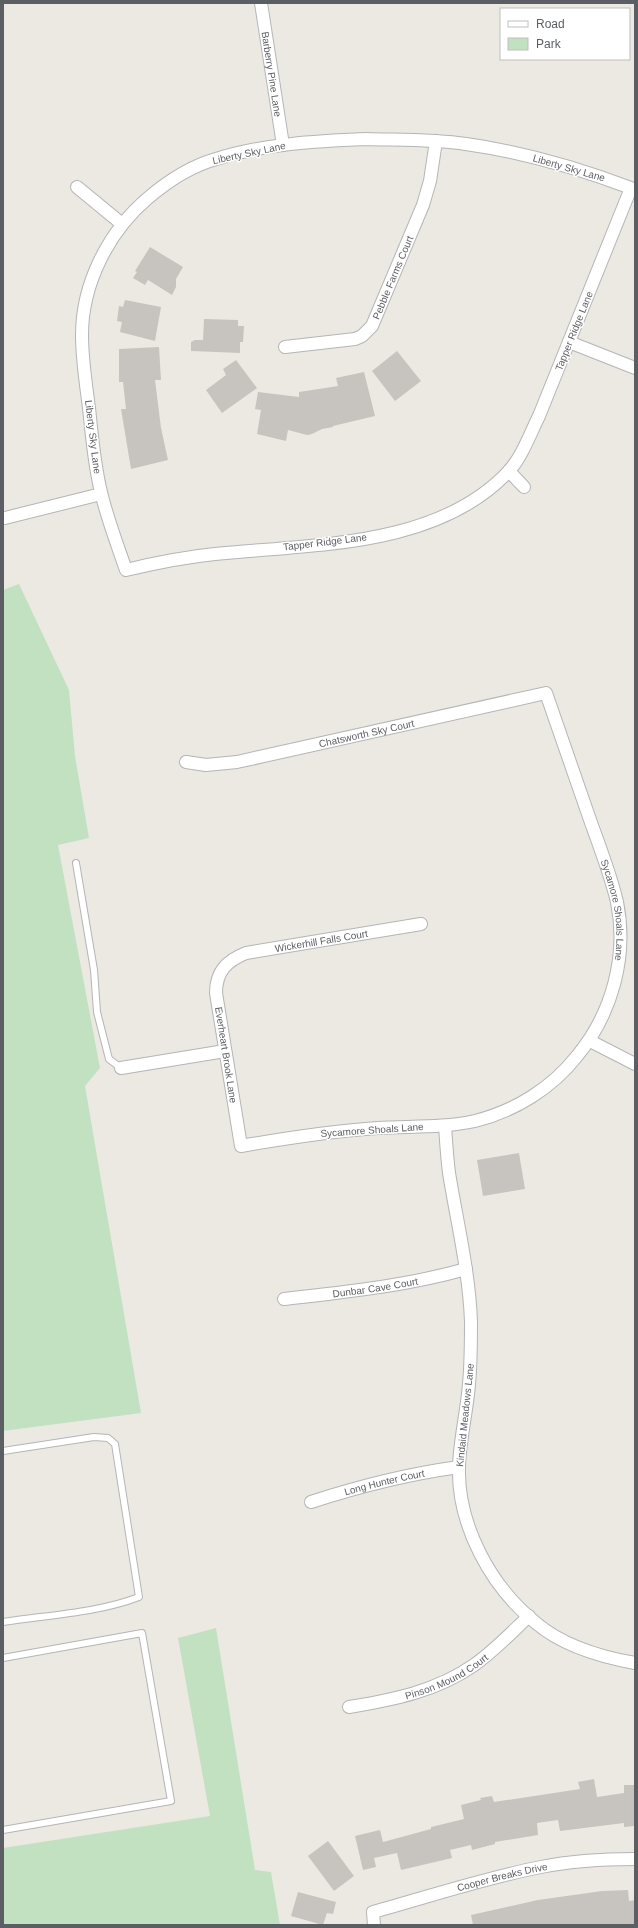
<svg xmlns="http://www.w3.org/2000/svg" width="638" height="1928" viewBox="0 0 638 1928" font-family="Helvetica,sans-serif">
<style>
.green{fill:#c2e1c1}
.building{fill:#c7c4c0}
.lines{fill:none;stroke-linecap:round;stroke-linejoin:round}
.lane-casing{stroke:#b3b5b8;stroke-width:8}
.street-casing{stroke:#b3b5b8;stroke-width:14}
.lane{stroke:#fff;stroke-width:6}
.street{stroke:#fff;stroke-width:12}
.labels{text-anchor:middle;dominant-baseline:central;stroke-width:3;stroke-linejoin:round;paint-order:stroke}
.street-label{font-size:10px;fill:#5b5e62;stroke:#fff}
</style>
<rect width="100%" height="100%" fill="#ece9e2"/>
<path class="green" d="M19,584L69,690L75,756L89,838L58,845L100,1068L85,1086L141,1413L3,1431V590Z
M216,1628L255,1870L271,1872L280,1925H3V1848L210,1816L178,1638Z"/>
<path class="building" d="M150,247L183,267L176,279V287L172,295L148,280L145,285L133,278L137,272L135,271Z
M125,300L161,307L155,341L120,332L122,322L117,321L119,306L123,307Z
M204,319L238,320V326H244L243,342H240V353L191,351V342L195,340H203Z
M159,347L161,380H155L161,428L168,460L131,469L121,409H126L123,382H119V349Z
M397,351L421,381L395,401L372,371Z
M236,360L257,388L222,413L206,390L226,375L223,369Z
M364,372L375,416L333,426V427L322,429L312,434L307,435L288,430L286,441L257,434L261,410L255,409L258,392L299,397V392L338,386L336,378Z
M519,1153L525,1189L483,1196L477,1160Z
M594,1779L597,1797L624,1793V1785H635V1826L624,1827V1823L560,1831L558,1820L537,1823L538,1835L495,1842V1844L472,1850L471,1845L450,1850L452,1858L401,1870L397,1853L374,1858L376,1867L363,1870L355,1836L380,1830L383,1842L431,1829V1827L464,1819L461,1805L481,1800L480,1798L492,1796L494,1802L580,1789L578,1782Z
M328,1841L354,1876L334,1891L308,1856Z
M628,1890L629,1901L635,1900V1925H473L471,1915L538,1900L602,1891Z
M298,1892L336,1902L333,1914L327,1913L323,1925L291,1916Z"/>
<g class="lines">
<g class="lane-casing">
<path id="lane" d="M76,863L94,970L97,1012L109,1059L121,1068
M3,1451L94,1437L108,1438L115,1444L139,1597C97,1613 48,1615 3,1622
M3,1658L142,1633L171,1801L3,1830"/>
</g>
<g class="street-casing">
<g id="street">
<path id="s1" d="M261,3L283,145"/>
<path d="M366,139C399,140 433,139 466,144C523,152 578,168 631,188L539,416C530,434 522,457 508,472C436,548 312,544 215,554C185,557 155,563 126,570C117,544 107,518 101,492C94,464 92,436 89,408C86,384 82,360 82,335C82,283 109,231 148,198C168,181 191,166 216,159C264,144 316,141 366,139Z"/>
<path d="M77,187L122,224"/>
<path d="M569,342L635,368"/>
<path id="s2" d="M285,347L355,339L362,336L372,326L423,205L430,181L436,141"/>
<path d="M509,471L524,487"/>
<path d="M5,518L101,494"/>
<path id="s3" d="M186,762L206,765L237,762L546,693C560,734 574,774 588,814C598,843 610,872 617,902C628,956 612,1014 577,1056C552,1088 515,1111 475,1121C443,1128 410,1126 378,1128C332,1131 287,1138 241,1146L216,993C216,972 226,961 246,953L421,924"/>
<path d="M590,1041L635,1064"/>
<path d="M121,1068L225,1051"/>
<path d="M445,1126C446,1141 447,1157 449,1173C457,1222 469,1271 471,1321C471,1342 471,1363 469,1384C467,1411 460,1438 459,1466C457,1525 491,1587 536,1623C563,1646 601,1657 635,1663"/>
<path id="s4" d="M284,1299C345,1292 406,1286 466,1269"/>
<path id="s5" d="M311,1502C360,1486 408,1474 459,1467"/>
<path id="s6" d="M349,1707C393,1700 437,1691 474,1665C494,1651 511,1633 529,1616"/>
<path id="s7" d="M374,1925L373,1912C428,1897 484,1878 541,1867C571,1861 604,1859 635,1859"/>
</g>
</g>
<use href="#lane" class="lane"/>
<use href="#street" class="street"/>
</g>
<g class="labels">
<g class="street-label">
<text stroke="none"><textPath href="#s1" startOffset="72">Barberry Pine Lane</textPath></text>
<text transform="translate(249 153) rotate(-12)">Liberty Sky Lane</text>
<text transform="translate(569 168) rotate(16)">Liberty Sky Lane</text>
<text stroke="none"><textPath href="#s2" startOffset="145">Pebble Farms Court</textPath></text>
<text transform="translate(574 331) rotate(-68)">Tapper Ridge Lane</text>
<text transform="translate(93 437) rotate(83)">Liberty Sky Lane</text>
<text transform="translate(325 542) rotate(-7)">Tapper Ridge Lane</text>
<text stroke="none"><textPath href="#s3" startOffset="184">Chatsworth Sky Court</textPath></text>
<text stroke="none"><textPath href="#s3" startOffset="596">Sycamore Shoals Lane</textPath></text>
<text stroke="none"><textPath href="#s3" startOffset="1397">Wickerhill Falls Court</textPath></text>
<text transform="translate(226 1055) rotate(81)">Everheart Brook Lane</text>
<text transform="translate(372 1130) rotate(-4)">Sycamore Shoals Lane</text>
<text stroke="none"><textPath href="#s4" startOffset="92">Dunbar Cave Court</textPath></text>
<text transform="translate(465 1415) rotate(-84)">Kindaid Meadows Lane</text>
<text stroke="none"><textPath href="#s5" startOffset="76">Long Hunter Court</textPath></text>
<text stroke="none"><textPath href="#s6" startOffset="103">Pinson Mound Court</textPath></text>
<text stroke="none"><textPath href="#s7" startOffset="147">Cooper Breaks Drive</textPath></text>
</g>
</g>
<rect width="638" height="1928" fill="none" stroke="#5b5e62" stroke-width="8"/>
<rect x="500" y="8" width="130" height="52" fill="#ffffff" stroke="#bdbfc0"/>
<rect x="508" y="21" width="20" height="6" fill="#ffffff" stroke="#bdbfc0"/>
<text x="536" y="28" font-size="12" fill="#5b5e62">Road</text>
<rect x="508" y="38" width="20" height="12" fill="#c2e1c1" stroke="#bdbfc0"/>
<text x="536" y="48" font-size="12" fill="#5b5e62">Park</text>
</svg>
